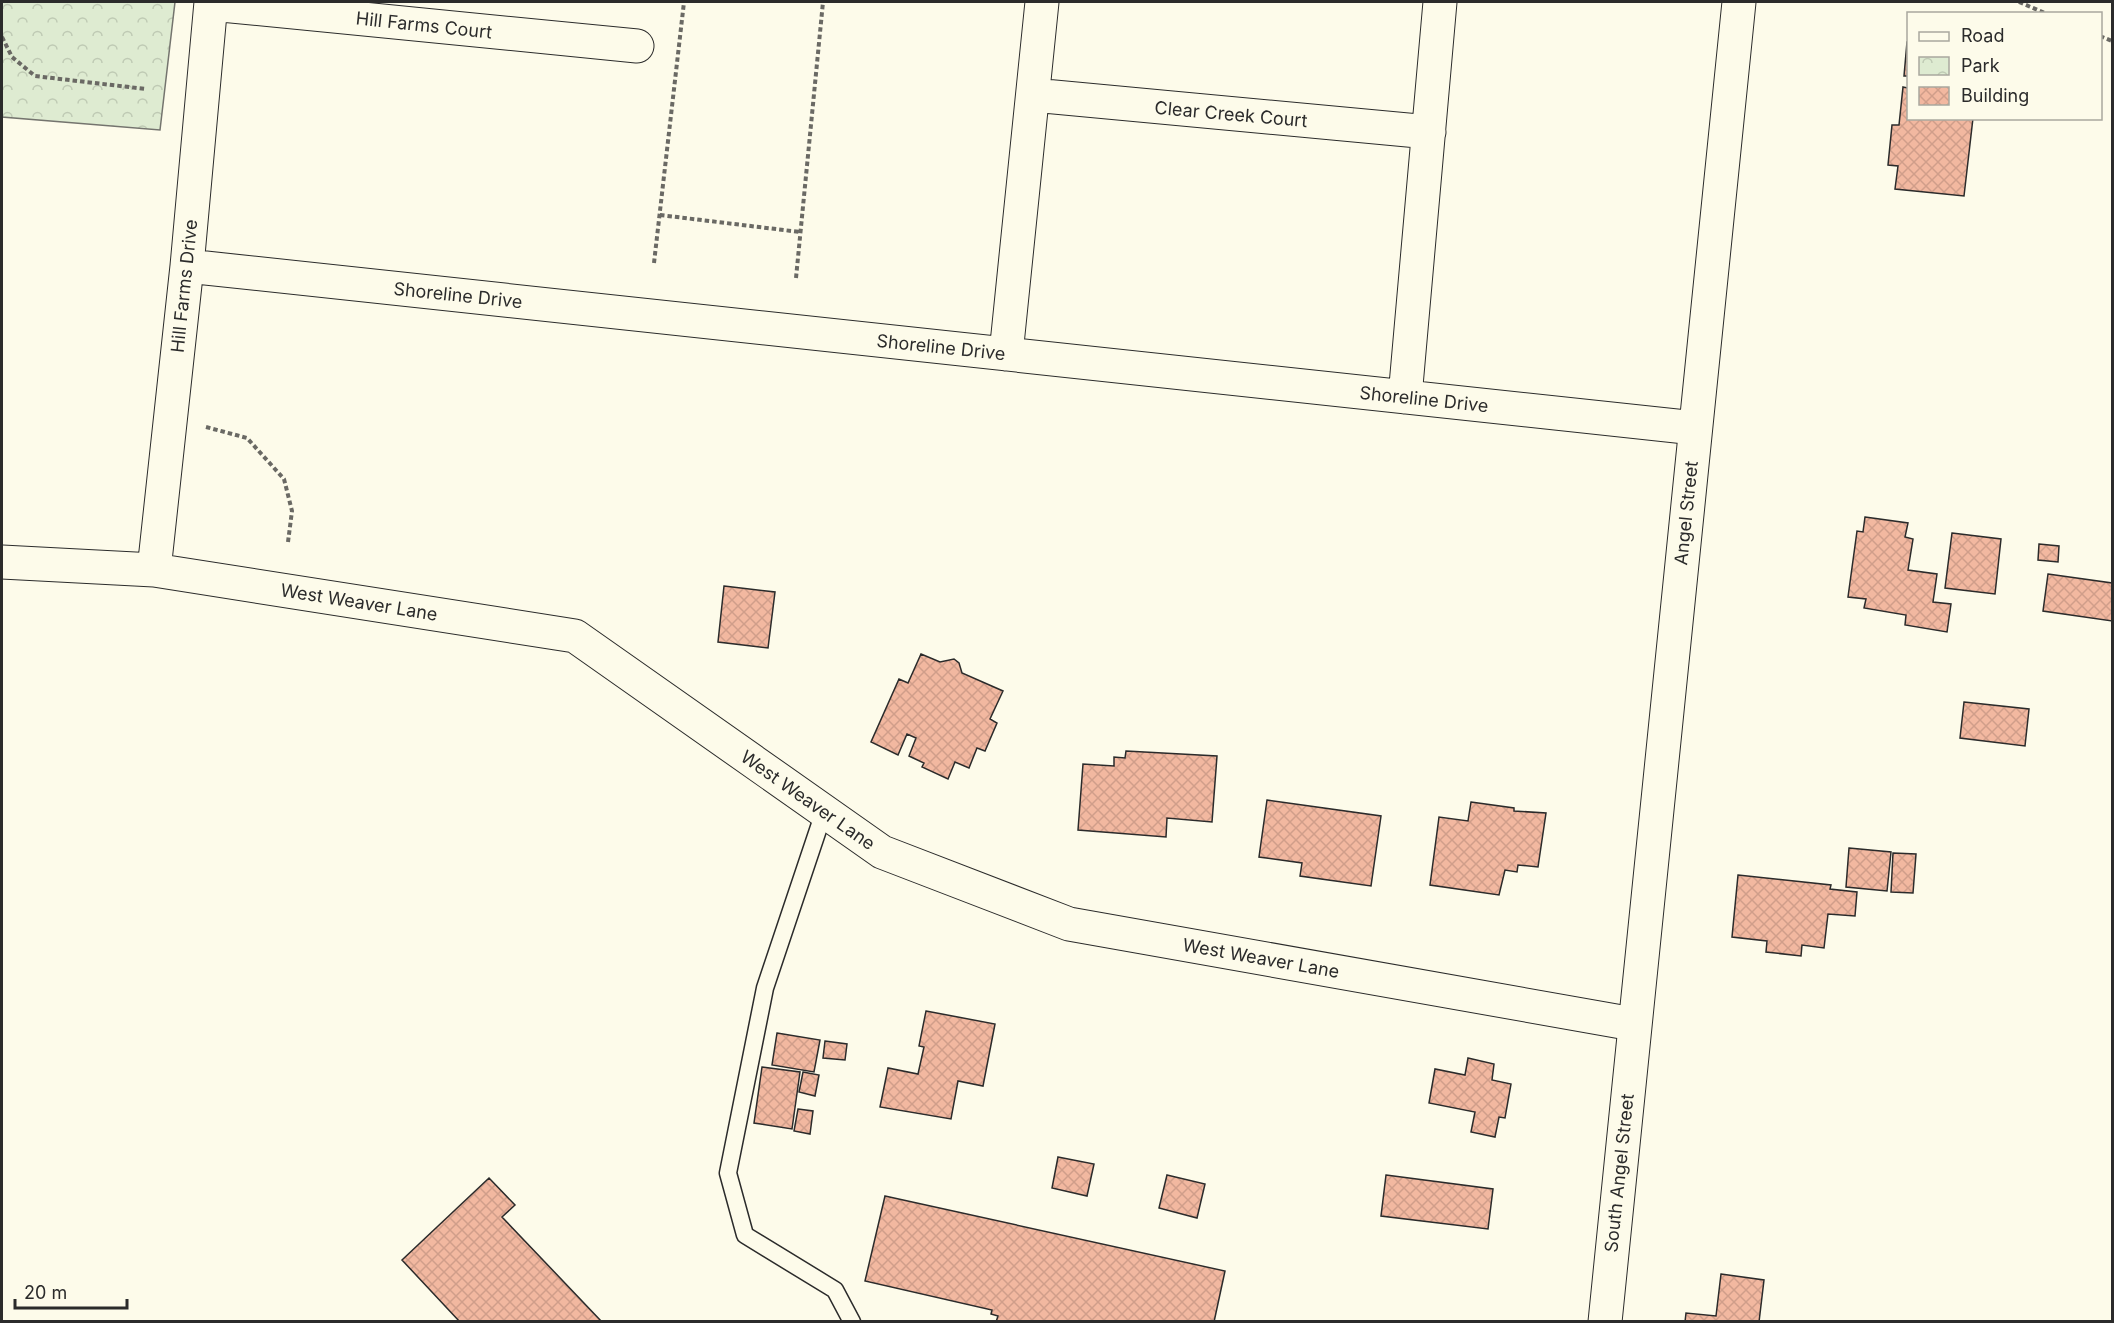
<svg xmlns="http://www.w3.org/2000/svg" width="2114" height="1323" viewBox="0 0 2114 1323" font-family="Inter,sans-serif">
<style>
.park{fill:url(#park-crowns);stroke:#74746e;stroke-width:1.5}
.building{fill:url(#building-cross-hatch);stroke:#2b2b2b;stroke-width:1.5}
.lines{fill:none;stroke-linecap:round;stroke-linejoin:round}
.service-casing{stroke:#2b2b2b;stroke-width:19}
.minor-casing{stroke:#2b2b2b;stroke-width:35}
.secondary-casing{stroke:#2b2b2b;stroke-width:35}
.path{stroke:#6a6964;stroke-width:4;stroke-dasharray:4.5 3;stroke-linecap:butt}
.service{stroke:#fdfbea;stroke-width:16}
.minor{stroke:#fdfbea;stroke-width:33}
.secondary{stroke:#fdfbea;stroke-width:33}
.labels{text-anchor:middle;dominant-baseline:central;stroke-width:4.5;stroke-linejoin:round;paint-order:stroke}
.street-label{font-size:18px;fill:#2b2b2b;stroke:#fdfbea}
</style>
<defs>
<pattern id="park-crowns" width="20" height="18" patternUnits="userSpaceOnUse" patternTransform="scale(1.5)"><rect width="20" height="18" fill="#deebd1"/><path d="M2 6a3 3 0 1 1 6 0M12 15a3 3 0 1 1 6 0" fill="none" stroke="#bfcab4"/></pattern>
<pattern id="building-cross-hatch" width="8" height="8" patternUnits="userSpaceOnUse" patternTransform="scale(1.5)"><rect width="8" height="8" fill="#f2b8a0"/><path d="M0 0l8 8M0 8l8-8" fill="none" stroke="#d09e8a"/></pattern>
</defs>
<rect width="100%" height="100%" fill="#fdfbea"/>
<path class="park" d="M2,2H175L160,130L2,117Z"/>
<path class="building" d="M1907,42H1908V76H1904Z
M1903,87L1908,88V118H1973L1964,196L1895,189L1898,166L1888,165L1892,125H1899Z
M1865,517L1908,523L1905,537L1913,539L1908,570L1937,574L1933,602L1951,604L1947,632L1905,625L1906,615L1864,608L1866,599L1848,597L1857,531L1863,532Z
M1952,533L2001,539L1995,594L1945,588Z
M2039,544L2059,546L2058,562L2038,560Z
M2048,574L2112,583V621L2043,611Z
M724,586L775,592L768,648L718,642Z
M921,654L940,662L954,659L959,663L962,673L1003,691L990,719L997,723L985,751L977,748L969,768L955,762L948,779L922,767L924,763L909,756L916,738L907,734L898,755L871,742L899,679L908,683Z
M1964,702L2029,709L2025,746L1960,738Z
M1126,751L1217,756L1212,822L1167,818L1166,837L1078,830L1083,764L1114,766V757L1125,758Z
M1267,800L1381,816L1371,886L1300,876L1302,863L1259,857Z
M1471,802L1514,808V811L1546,813L1538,867L1518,865L1517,872L1505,870L1499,895L1430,885L1439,817L1468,821Z
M1849,848L1891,852L1887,891L1846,887Z
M1893,853L1916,854L1913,893L1891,892Z
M1738,875L1831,885L1830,889L1857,892L1855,916L1828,914L1824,948L1802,945L1801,956L1766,952L1767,941L1732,937Z
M926,1011L995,1024L983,1086L958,1081L951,1119L880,1107L888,1068L918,1074L924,1047L919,1046Z
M777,1033L820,1040L814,1072L772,1065Z
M825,1041L847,1044L845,1060L823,1058Z
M1468,1058L1494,1064L1492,1080L1511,1084L1505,1118L1499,1117L1495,1137L1471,1132L1475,1112L1429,1103L1435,1069L1465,1075Z
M762,1067L800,1072L792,1129L754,1123Z
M803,1072L819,1075L815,1096L799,1092Z
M798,1109L813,1111L810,1134L794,1131Z
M1058,1157L1094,1164L1087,1196L1052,1188Z
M1167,1175L1205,1184L1197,1218L1159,1208Z
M1386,1175L1493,1189L1488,1229L1381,1216Z
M489,1178L515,1205L502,1217L602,1322H460L402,1260Z
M885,1196L1225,1271L1214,1322H996L998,1316L991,1314L992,1310L865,1281Z
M1721,1274L1764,1280L1759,1322H1685L1686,1313L1716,1316Z"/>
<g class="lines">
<g class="service-casing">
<path id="service" d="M824,812L765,988L728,1173L745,1235L835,1290L852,1322"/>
</g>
<g class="minor-casing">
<path id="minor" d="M211,4L637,46
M1033,95L1429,132
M187,266L1695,428
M1006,354L1042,2
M1405,397L1440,2
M2,562L154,570L575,636L882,852L1069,924L1633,1024
M154,570L187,266L211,2"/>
</g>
<g class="secondary-casing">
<path id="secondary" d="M1605,1322L1739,2"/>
</g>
<path class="path" d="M2019,2L2047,14
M2100,36L2112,41
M2,37L12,57L35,76L146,89
M660,215L800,232
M654,263L684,2
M796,278L823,2
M206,427L247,438L284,479L292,511L288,542"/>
<use href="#service" class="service"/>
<use href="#minor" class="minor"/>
<use href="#secondary" class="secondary"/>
</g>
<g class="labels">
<g class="street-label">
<text transform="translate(424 25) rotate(6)">Hill Farms Court</text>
<text transform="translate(1231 114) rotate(5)">Clear Creek Court</text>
<text transform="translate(184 286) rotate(-84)">Hill Farms Drive</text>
<text transform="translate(458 295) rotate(6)">Shoreline Drive</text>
<text transform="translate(941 347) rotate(6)">Shoreline Drive</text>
<text transform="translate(1424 399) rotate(6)">Shoreline Drive</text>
<text transform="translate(1686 513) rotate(-84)">Angel Street</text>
<text transform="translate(359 602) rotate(9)">West Weaver Lane</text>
<text transform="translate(808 800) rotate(35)">West Weaver Lane</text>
<text transform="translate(1261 958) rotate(10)">West Weaver Lane</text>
<text transform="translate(1619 1173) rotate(-84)">South Angel Street</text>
</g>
</g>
<rect width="2114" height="1323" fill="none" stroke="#2b2b2b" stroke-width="6"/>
<rect x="1907" y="12" width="195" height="108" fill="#fdfbea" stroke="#a9a89e" stroke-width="1.5"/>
<rect x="1919" y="32" width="30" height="9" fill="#fdfbea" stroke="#a9a89e" stroke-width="1.5"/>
<text x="1961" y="42" font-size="18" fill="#2b2b2b">Road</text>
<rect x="1919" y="57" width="30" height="18" fill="url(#park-crowns)" stroke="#a9a89e" stroke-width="1.5"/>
<text x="1961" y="72" font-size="18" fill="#2b2b2b">Park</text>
<rect x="1919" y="87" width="30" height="18" fill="url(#building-cross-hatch)" stroke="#a9a89e" stroke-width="1.5"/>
<text x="1961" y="102" font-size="18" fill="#2b2b2b">Building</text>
<path d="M15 1299v9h112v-9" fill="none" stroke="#2b2b2b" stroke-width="3"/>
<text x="24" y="1299" font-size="18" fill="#2b2b2b" stroke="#fdfbea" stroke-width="4.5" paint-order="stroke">20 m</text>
</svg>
